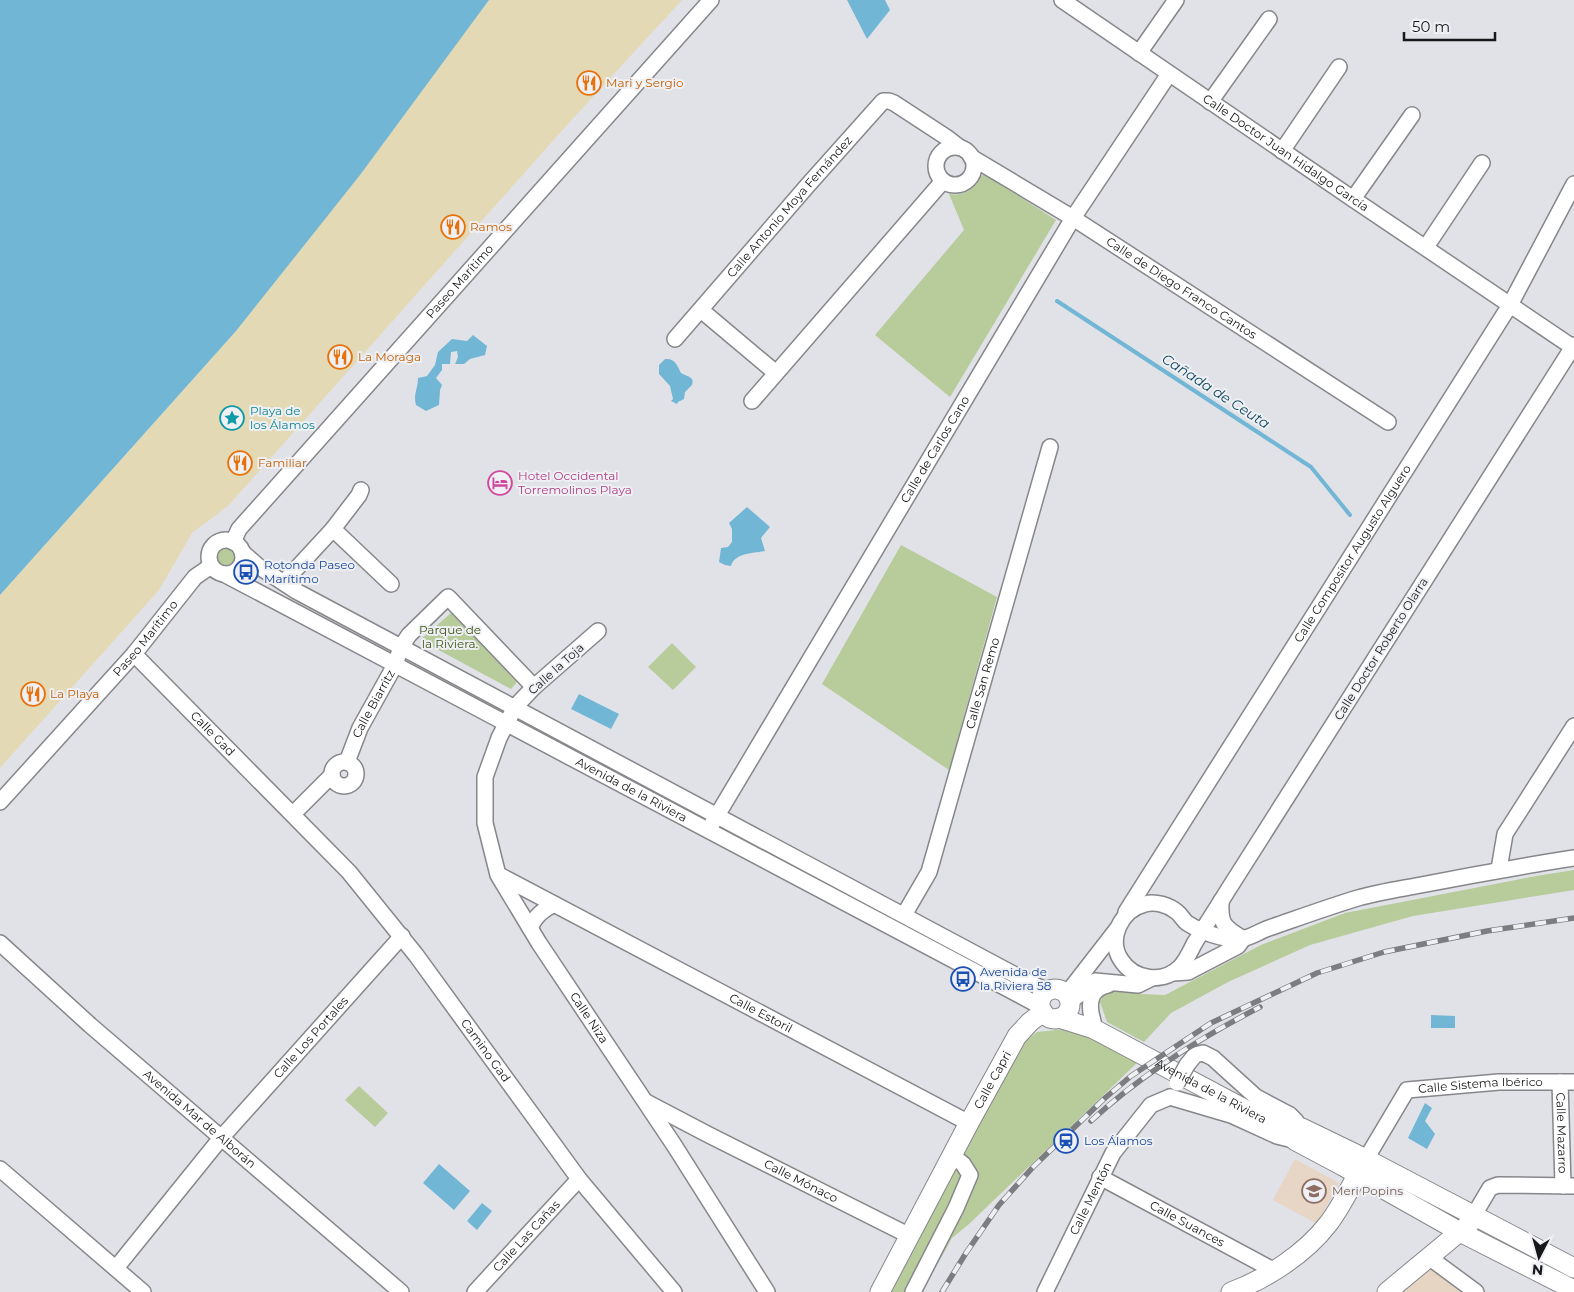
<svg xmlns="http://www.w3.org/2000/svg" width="1574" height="1292" font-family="Montserrat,sans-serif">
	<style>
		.education { fill: #e7d5c5 }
		.medical { fill: #e7d5c4 }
		.green { fill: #b7cb9b }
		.sand { fill: #e3d9b4 }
		.water { fill: #72b6d5 }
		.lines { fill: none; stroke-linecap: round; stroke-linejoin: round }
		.stream { stroke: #72b6d5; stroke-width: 4 }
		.minor-casing { stroke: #86878b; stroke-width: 18 }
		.tertiary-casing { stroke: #86878b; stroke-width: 21 }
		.minor { stroke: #fff; stroke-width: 15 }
		.tertiary { stroke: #fff; stroke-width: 19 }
		.rail-casing { stroke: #7c7d80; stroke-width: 5.5 }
		.rail { stroke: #eef0f4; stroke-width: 4; stroke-dasharray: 11; stroke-linecap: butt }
		.minor-bridge-casing { stroke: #86878b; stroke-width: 18; stroke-linecap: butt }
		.minor-bridge { stroke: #fff; stroke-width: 15 }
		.labels { text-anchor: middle; stroke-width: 4; stroke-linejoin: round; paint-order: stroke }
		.food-label { font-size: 12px; fill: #c56008; stroke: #eef0f4; text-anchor: start }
		.street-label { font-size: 12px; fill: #171819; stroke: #eef0f4 }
		.culture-label { font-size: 12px; fill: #0d838f; stroke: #eef0f4; text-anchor: start }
		.hotel-label { font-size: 12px; fill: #b23c85; stroke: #eef0f4; text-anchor: start }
		.transit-label { font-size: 12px; fill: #164399; stroke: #eef0f4; text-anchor: start }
		.park-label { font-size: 12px; fill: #3e5315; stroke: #eef0f4 }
		.education-label { font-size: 12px; fill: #785e54; stroke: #eef0f4; text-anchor: start }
		.water-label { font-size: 14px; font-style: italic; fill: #104960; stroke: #eef0f4 }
	</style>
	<rect width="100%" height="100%" fill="#e1e2e7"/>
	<path class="education" d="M1295,1159L1339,1183L1317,1224L1273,1200Z"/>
	<path class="medical" d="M1431,1265L1467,1292H1398Z"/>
	<path class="green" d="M984,174L1056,220L950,397L875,335L964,230L949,194C971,197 969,184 984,174Z
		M901,545L997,597L949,770L822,684Z
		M226,547L234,552L235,558L232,563L224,566L219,563L216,555L219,550Z
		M451,613L517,682L511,689L420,640Z
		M672,643L696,667L673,690L648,667Z
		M1574,870V890L1413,916L1310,945L1228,982L1171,1013L1144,1042L1107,1022L1100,1002L1103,996L1113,990L1141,994L1165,995L1261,945L1345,913L1536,876Z
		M1075,1028L1140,1060L969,1224L952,1238L922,1292H890L1022,1044L1037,1032Z
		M359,1086L388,1113L375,1127L345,1100Z"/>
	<path class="sand" d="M489,0H682L567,125L228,506L192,533L159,590L0,768V595L236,331Z"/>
	<path class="water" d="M0,0H489L360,175L236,331L0,595Z
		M847,0H885L890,10L867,39Z
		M473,335L487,346L485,355L470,359L464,364H455L458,357L457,351L451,352L450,364H442V370L436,378L442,385L440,390L439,405L426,411L416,405C413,394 418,389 418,378L427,376L435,365L438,352L452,339L467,341Z
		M665,359C675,358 677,365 681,373C687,377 695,376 692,385L685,392L684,399L678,402L677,404L671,401L673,399L670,386L659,374V365Z
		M747,507L770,527L761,538L765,551C753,553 734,553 731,566L725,565L719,562L721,548L728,547L732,542V529L729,523Z
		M579,694L619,714L611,729L571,709Z
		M1431,1015L1455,1016V1028H1431Z
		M1425,1103L1432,1108L1425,1121L1435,1134L1427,1149L1408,1138Z
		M439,1164L470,1191L454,1210L423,1183Z
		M482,1203L492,1211L477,1230L467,1221Z"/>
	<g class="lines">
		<path class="stream" d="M1057,301L1311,467L1350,515"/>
		<g class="minor-casing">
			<g id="minor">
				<path id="s1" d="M1062,0L1353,199L1574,348"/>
				<path d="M1139,53L1176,0"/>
				<path d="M1210,102L1269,19"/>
				<circle cx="955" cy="166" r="19"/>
				<path d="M1282,151L1339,67"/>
				<path id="s2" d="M971,157L1073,218L1388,422"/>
				<path d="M1353,199L1412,115"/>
				<path d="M1426,247L1482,163"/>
				<path d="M701,310L776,373"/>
				<path id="s3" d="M675,339L808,185L883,101H889L894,103L946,137L959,147"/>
				<path d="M1574,345L1228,890C1217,908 1205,926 1194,944C1190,952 1186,961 1180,967C1163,984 1134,980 1121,960C1107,939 1121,910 1145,904C1155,901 1169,905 1177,912C1181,915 1183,920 1187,923C1201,932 1223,940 1241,939C1250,938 1260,931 1269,928C1298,918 1328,907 1358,898C1379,892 1400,889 1421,885C1472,875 1523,866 1574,858"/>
				<path d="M752,401L943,181"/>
				<path d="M333,529L391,584"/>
				<circle cx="226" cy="557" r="17"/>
				<path id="s4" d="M233,542L239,529L711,0"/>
				<path d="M242,552L258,566L296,591L1030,983L1048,991"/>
				<path id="s5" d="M224,574L1040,1006"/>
				<path d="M284,582L333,529L359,495L361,490"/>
				<path id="s6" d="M598,631L534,687L515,707L499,738L485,777V823L498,875L539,943L674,1145L767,1292"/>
				<path id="s7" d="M134,654L349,872L416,955L579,1179L674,1292"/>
				<path id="s8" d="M347,762L360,728L395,665L401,647L409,635L448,597L534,687"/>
				<circle cx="344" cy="774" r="12"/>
				<path id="s9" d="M0,802L134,654L195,577L211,566"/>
				<path d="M293,814L332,775"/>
				<path id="s10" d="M712,824L1073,218L1169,74"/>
				<path d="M1499,869L1505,834L1574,726"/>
				<path id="s11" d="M499,875L969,1123"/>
				<path d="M1221,901C1220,923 1223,927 1242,938"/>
				<path id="s12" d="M1126,912L1510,305L1574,184"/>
				<path id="s13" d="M904,915L929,872L1050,447"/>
				<path d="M530,928C536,915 542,911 554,904"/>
				<path id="s14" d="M0,943L90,1025L401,1292"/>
				<path d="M1173,973L1188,972L1238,946L1243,939"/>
				<path d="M1066,993L1072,987L1117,929"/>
				<path d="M1070,1001C1082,995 1084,986 1095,981L1138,985L1152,978"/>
				<path d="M1093,1021C1088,1005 1089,989 1108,985"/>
				<path d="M1187,1065L1195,1055L1203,1053L1213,1058L1256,1097L1290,1115L1296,1121"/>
				<path id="s15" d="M1560,1082L1563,1186"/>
				<path d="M1170,1097L1231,1115L1277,1136L1289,1139"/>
				<path id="s16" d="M646,1102L709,1135L910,1236"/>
				<path id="s17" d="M1366,1159L1407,1090L1499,1082H1574"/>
				<path d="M0,1169L143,1292"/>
				<path id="s18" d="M1100,1177L1273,1270"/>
				<path d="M1474,1215L1490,1188L1498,1185L1574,1186"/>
				<path d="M1430,1258L1476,1292"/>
				<path id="s19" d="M116,1268L221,1138L402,936"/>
				<path id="s20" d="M475,1292L579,1179"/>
				<path d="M913,1292L956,1208L970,1175L963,1164L952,1155"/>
				<path id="s21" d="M1045,1292L1113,1153L1151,1105L1170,1097"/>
			</g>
		</g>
		<g class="tertiary-casing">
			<g id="tertiary">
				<circle cx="1055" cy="1004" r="15"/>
				<path id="s22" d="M1059,1018L1094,1029L1282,1129L1296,1141L1343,1166L1460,1232L1574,1290"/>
				<path d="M1276,1118L1302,1128L1366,1159L1574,1268"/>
				<path id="s23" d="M880,1292L969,1123L1017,1036L1030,1022L1043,1012"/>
				<path d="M1231,1292C1266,1279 1305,1254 1328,1224C1342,1206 1352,1184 1363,1164"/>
				<path d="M1387,1292L1469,1224"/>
			</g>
		</g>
		<use href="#minor" class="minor"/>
		<use href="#tertiary" class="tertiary"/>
		<g class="rail-casing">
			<path id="rail" d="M1091,1121C1142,1074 1198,1039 1260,1007
				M942,1292L966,1253L999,1205L1034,1166L1105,1098L1131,1076L1211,1023L1317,973L1384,952L1487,931L1574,918"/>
		</g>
		<use href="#rail" class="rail"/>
		<g class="minor-bridge-casing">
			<path id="minor-bridge" d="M1177,1083L1187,1065"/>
		</g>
		<use href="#minor-bridge" class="minor-bridge"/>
	</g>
	<defs>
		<g id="restaurant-ring" transform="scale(1.25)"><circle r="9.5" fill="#eef0f4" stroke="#e8710a" stroke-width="1.5"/><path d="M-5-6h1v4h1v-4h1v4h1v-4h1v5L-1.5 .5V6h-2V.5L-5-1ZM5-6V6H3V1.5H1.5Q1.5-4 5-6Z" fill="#e8710a"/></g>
		<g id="sight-ring" transform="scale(1.25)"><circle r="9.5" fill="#eef0f4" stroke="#0f9aa8" stroke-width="1.5"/><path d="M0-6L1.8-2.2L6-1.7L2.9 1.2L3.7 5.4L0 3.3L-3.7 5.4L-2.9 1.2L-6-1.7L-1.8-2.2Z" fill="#0f9aa8"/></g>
		<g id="hotel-ring" transform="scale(1.25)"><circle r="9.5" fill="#eef0f4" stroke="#d1479c" stroke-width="1.5"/><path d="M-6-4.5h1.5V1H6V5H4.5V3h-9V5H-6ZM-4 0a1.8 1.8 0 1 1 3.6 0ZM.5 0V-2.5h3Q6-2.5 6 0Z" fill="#d1479c"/></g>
		<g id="bus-ring" transform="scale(1.25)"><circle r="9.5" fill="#eef0f4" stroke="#1a4fb4" stroke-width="1.5"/><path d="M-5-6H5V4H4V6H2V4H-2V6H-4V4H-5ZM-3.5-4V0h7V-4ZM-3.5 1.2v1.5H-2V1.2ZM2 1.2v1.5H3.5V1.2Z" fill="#1a4fb4"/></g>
		<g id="station-ring" transform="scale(1.25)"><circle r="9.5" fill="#eef0f4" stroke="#1a4fb4" stroke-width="1.5"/><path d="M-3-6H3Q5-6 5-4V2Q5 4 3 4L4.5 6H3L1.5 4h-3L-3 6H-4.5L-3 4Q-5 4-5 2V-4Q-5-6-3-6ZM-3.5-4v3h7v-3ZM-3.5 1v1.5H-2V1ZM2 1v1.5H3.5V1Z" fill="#1a4fb4"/></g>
		<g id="school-ring" transform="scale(1.25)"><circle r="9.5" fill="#eef0f4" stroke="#8d6e63" stroke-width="1.5"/><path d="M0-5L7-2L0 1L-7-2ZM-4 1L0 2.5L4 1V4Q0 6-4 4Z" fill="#8d6e63"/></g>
	</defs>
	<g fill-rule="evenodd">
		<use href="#restaurant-ring" x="589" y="83"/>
		<use href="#restaurant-ring" x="453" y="227"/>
		<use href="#restaurant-ring" x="340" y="357"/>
		<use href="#sight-ring" x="232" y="418"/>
		<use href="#restaurant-ring" x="240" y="463"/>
		<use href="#hotel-ring" x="500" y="483"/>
		<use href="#bus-ring" x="246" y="572"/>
		<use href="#restaurant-ring" x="33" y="694"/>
		<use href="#bus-ring" x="963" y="979"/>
		<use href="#station-ring" x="1066" y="1141"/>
		<use href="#school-ring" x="1314" y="1191"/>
	</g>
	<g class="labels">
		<g class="food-label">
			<text x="606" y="87">Mari y Sergio</text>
			<text x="470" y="231">Ramos</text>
			<text x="358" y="361">La Moraga</text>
			<text x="258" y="467">Familiar</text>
			<text x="50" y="698">La Playa</text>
		</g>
		<g class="street-label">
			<text dy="4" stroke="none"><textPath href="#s1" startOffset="271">Calle Doctor Juan Hidalgo García</textPath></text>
			<text dy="4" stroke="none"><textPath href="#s3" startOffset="175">Calle Antonio Moya Fernández</textPath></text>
			<text dy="4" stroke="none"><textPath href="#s4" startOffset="346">Paseo Marítimo</textPath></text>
			<text dy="4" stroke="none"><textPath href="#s2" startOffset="248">Calle de Diego Franco Cantos</textPath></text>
			<text dy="4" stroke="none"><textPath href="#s10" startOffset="436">Calle de Carlos Cano</textPath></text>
			<text dy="4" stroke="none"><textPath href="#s12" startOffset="424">Calle Compositor Augusto Alguero</textPath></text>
			<text dy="4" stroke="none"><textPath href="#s9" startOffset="219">Paseo Marítimo</textPath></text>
			<text transform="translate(1381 649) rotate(-58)" y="4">Calle Doctor Roberto Olarra</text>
			<text transform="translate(556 669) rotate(-42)" y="4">Calle la Toja</text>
			<text dy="4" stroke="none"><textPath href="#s13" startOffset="246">Calle San Remo</textPath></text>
			<text dy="4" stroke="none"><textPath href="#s8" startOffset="64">Calle Biarritz</textPath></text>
			<text dy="4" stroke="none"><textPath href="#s7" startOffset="112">Calle Gad</textPath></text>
			<text dy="4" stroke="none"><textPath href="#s5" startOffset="461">Avenida de la Riviera</textPath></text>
			<text dy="4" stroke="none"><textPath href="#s11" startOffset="296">Calle Estoril</textPath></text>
			<text dy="4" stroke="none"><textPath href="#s6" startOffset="458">Calle Niza</textPath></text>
			<text dy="4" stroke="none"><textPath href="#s19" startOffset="302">Calle Los Portales</textPath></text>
			<text dy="4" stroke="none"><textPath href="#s7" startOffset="531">Camino Gad</textPath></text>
			<text dy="4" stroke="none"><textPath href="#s23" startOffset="240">Calle Capri</textPath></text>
			<text dy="4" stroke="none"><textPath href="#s17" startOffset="154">Calle Sistema Ibérico</textPath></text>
			<text dy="4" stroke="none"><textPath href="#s22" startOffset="169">Avenida de la Riviera</textPath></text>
			<text dy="4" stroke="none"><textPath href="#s14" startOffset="266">Avenida Mar de Alborán</textPath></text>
			<text dy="4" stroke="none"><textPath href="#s15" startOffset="51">Calle Mazarro</textPath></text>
			<text dy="4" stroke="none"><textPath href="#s16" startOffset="174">Calle Mónaco</textPath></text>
			<text dy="4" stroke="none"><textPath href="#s21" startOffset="104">Calle Mentón</textPath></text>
			<text dy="4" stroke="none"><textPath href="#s18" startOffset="99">Calle Suances</textPath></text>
			<text dy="4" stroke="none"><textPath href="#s20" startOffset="76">Calle Las Cañas</textPath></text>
		</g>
		<g class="culture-label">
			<text x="250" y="415">Playa de<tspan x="250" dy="14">los Álamos</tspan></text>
		</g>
		<g class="hotel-label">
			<text x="518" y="480">Hotel Occidental<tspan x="518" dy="14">Torremolinos Playa</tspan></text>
		</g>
		<g class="transit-label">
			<text x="264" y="569">Rotonda Paseo<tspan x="264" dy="14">Marítimo</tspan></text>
			<text x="980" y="976">Avenida de<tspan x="980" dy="14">la Riviera 58</tspan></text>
			<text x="1084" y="1145">Los Álamos</text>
		</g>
		<g class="park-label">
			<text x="450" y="634">Parque de<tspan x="450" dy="14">la Riviera.</tspan></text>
		</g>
		<g class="education-label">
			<text x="1332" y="1195">Meri Popins</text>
		</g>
		<g class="water-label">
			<text transform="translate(1216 391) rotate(33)" y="5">Cañada de Ceuta</text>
		</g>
	</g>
	<g transform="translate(1539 1257) rotate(186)" stroke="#eef0f4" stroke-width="4" paint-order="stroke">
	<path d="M0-4L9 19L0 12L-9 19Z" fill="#171819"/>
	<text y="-8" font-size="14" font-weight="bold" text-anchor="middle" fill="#171819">N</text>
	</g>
	<path d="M1404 32v8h91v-8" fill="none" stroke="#171819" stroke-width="2.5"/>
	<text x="1412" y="32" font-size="15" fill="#171819" stroke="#eef0f4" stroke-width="4" paint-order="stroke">50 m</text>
</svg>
